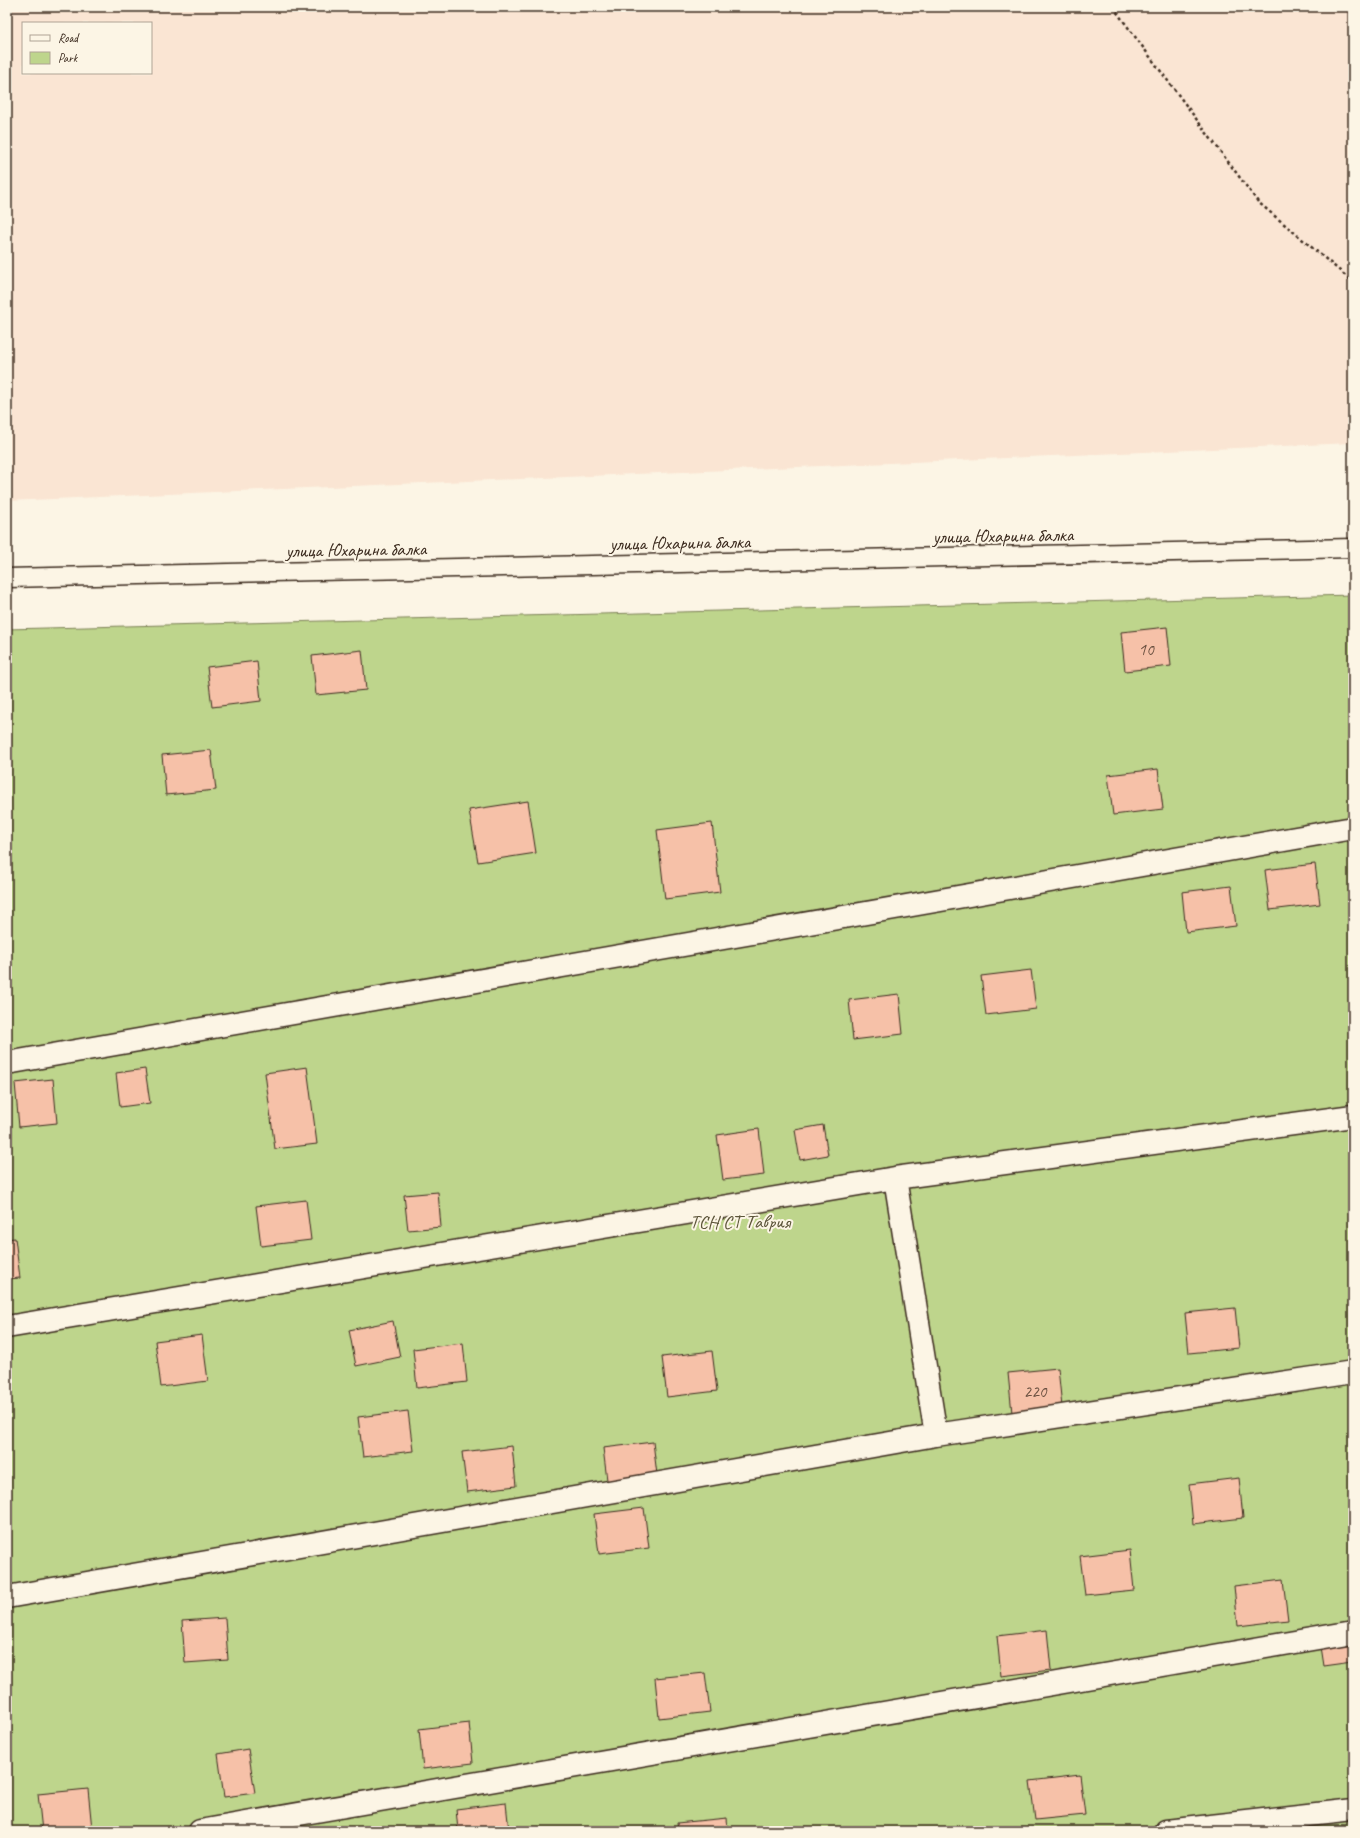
<svg xmlns="http://www.w3.org/2000/svg" width="1360" height="1838" font-family="Caveat,sans-serif">
	<style>
		.built { fill: #fae5d3; fill-rule: evenodd }
		.green { fill: #bed58c; stroke: #7c8055 }
		.building { fill: #f6c1a8; stroke: #3b2a1e }
		.lines { fill: none; stroke-linecap: round; stroke-linejoin: round }
		.service-casing { stroke: #3b2a1e; stroke-width: 21 }
		.minor-casing { stroke: #3b2a1e; stroke-width: 25 }
		.path { stroke: #3b2a1e; stroke-width: 2.5; stroke-dasharray: 3 3; stroke-linecap: butt }
		.service { stroke: #fcf5e5; stroke-width: 18 }
		.minor { stroke: #fcf5e5; stroke-width: 22 }
		.labels { text-anchor: middle; stroke-width: 4; stroke-linejoin: round; paint-order: stroke }
		.number-label { font-size: 17px; fill: #6a5040 }
		.street-label { font-size: 19px; fill: #3b2a1e; stroke: #fcf5e5 }
		.park-label { font-size: 19px; fill: #5c553a; stroke: #fcf5e5 }
	</style>
	<rect width="100%" height="100%" fill="#fcf5e5"/>
	<filter id="ink" filterUnits="userSpaceOnUse"><feTurbulence type="fractalNoise" baseFrequency=".025" numOctaves="2"/><feDisplacementMap in="SourceGraphic" scale="8" xChannelSelector="R" yChannelSelector="G"/><feConvolveMatrix kernelMatrix="1 2 1 2 8 2 1 2 1" color-interpolation-filters="sRGB"/></filter>
	<g filter="url(#ink)">
		<path class="built" d="M7,7H1353V443L7,501ZM23,23H151V73H23Z"/>
		<path class="green" d="M1353,595V1831H7V629Z"/>
		<path class="building" d="M1167,627L1171,666L1125,671L1121,632Z
			M362,650L366,690L316,695L312,656Z
			M257,661L261,701L212,707L207,667Z
			M211,750L216,790L166,795L162,755Z
			M1158,769L1163,809L1113,815L1108,775Z
			M528,801L536,853L478,862L469,810Z
			M712,823L720,892L665,899L657,830Z
			M1315,864L1320,904L1270,910L1265,870Z
			M1231,886L1236,926L1186,932L1182,892Z
			M1031,970L1036,1009L986,1015L981,976Z
			M899,994L903,1034L853,1040L849,1000Z
			M307,1067L317,1144L275,1149L265,1073Z
			M145,1069L150,1103L120,1107L116,1073Z
			M53,1079L57,1123L19,1127L15,1083Z
			M823,1125L828,1155L800,1160L795,1130Z
			M759,1129L764,1175L723,1180L717,1135Z
			M438,1192L441,1227L408,1230L404,1195Z
			M306,1200L311,1240L261,1246L256,1206Z
			M15,1238L20,1278L7,1279V1239Z
			M1235,1308L1239,1348L1189,1353L1185,1313Z
			M393,1321L400,1357L356,1366L349,1330Z
			M202,1335L208,1381L161,1387L155,1341Z
			M463,1343L467,1382L417,1388L413,1349Z
			M712,1351L717,1391L667,1397L662,1357Z
			M1058,1368L1062,1407L1012,1413L1008,1373Z
			M408,1411L413,1451L363,1457L358,1417Z
			M653,1442L658,1483L608,1488L603,1448Z
			M512,1446L516,1486L467,1492L462,1452Z
			M1239,1478L1243,1518L1193,1524L1189,1484Z
			M644,1508L649,1548L599,1554L594,1514Z
			M1130,1550L1134,1590L1085,1595L1080,1556Z
			M1283,1580L1288,1620L1238,1626L1234,1586Z
			M225,1618L228,1660L185,1663L182,1621Z
			M1047,1630L1051,1670L1001,1676L997,1636Z
			M1353,1635V1662L1324,1666L1320,1640Z
			M705,1673L710,1712L659,1718L655,1678Z
			M469,1723L473,1763L423,1769L419,1729Z
			M248,1749L255,1793L224,1797L218,1754Z
			M1080,1775L1085,1815L1035,1820L1030,1781Z
			M88,1789L92,1829L42,1831L38,1794Z
			M506,1803L509,1831H458L456,1809Z
			M727,1818L728,1831H678L677,1823Z"/>
		<g class="lines">
			<g class="service-casing">
				<path id="service" d="M7,578L1353,548"/>
			</g>
			<g class="minor-casing">
				<path id="minor" d="M7,1063L1353,828
					M895,1178L936,1435
					M7,1327L895,1178L1353,1116
					M7,1597L936,1435L1353,1372
					M200,1831L1353,1632
					M1166,1831L1353,1810"/>
			</g>
			<path class="path" d="M1113,7L1258,202L1353,282"/>
			<use href="#service" class="service"/>
			<use href="#minor" class="minor"/>
		</g>
	</g>
	<g class="labels">
		<g class="number-label">
			<text x="1146" y="655">10</text>
			<text x="1035" y="1397">220</text>
		</g>
		<g class="street-label">
			<text transform="translate(1003 535) rotate(-1)" y="7">улица Юхарина балка</text>
			<text transform="translate(680 542) rotate(-1)" y="7">улица Юхарина балка</text>
			<text transform="translate(356 549) rotate(-1)" y="7">улица Юхарина балка</text>
		</g>
		<g class="park-label">
			<text x="740" y="1228">ТСН СТ Таврия</text>
		</g>
	</g>
	<rect width="1360" height="1838" fill="none" stroke="#fcf5e5" stroke-width="24"/>
	<rect x="12" y="12" width="1336" height="1814" fill="none" stroke="#3b2a1e" stroke-width="1.5" filter="url(#ink)"/>
	<rect x="22" y="22" width="130" height="52" fill="#fcf5e5" stroke="#afa495"/>
	<rect x="30" y="35" width="20" height="6" fill="#fcf5e5" stroke="#afa495"/>
	<text x="58" y="42" font-size="12" fill="#3b2a1e">Road</text>
	<rect x="30" y="52" width="20" height="12" fill="#bed58c" stroke="#afa495"/>
	<text x="58" y="62" font-size="12" fill="#3b2a1e">Park</text>
</svg>
